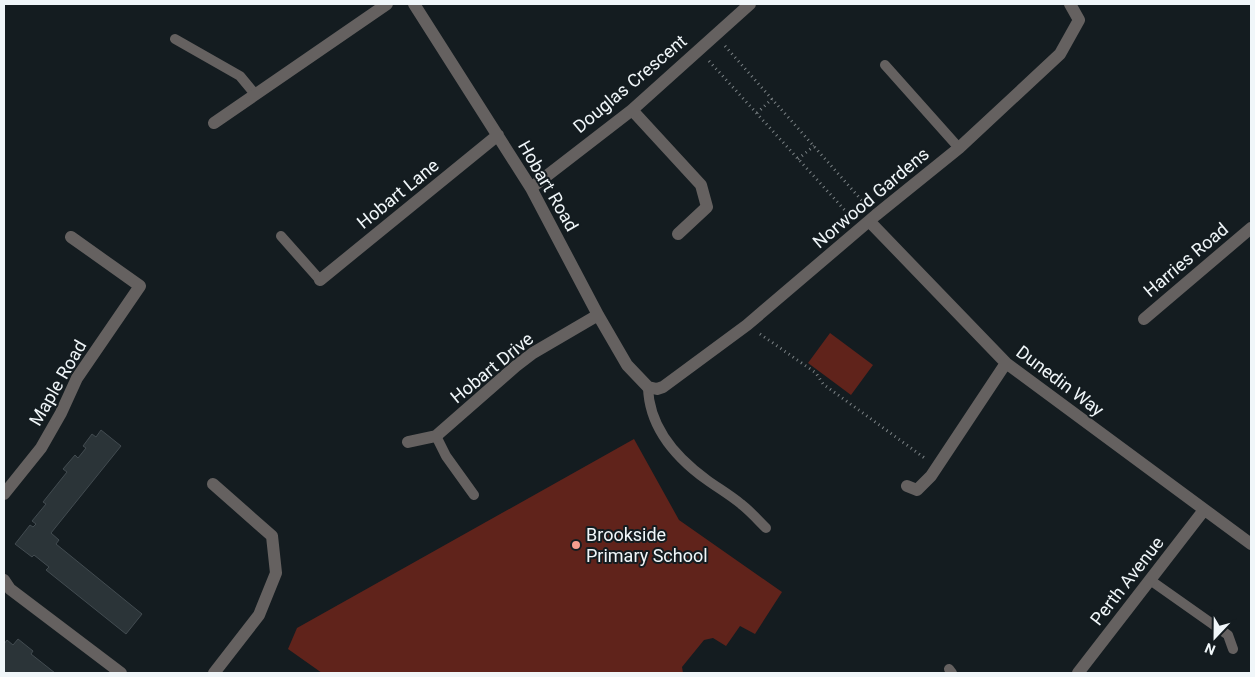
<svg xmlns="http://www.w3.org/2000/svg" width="1255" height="677" font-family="Roboto,sans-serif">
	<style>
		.green { fill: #60231b }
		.building { fill: #2b3438; stroke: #424b50 }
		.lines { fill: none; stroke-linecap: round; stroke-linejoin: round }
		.path { stroke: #7c8386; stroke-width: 3; stroke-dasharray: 1 4; stroke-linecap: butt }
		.lane { stroke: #656160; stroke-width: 10 }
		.street { stroke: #656160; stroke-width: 12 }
		.poi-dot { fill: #f59d8e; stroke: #141c20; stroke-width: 2 }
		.labels { text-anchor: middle; stroke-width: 4; stroke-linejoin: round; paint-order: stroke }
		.street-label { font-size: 18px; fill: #f0f6f9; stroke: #141c20 }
		.poi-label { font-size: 18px; fill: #f0f6f9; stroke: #141c20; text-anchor: start }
	</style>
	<rect width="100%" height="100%" fill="#141c20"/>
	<path class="green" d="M830,333L873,365L851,395L808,363Z
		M634,439L679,520L782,592L755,634L740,626L726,646L713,638L704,640L682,667L683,673H322L288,649L297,628Z"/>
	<path class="building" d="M101,430L121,446L51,533L59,540L56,544L142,614L126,634L46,570L49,567L34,555L32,557L15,544L30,525L33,527L36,524L32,521L46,504L43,502L67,472L63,469L75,455L78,458L86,448L83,446L92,434L96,437Z
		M18,639L33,651L31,654L55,673H4V644L7,640L13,645Z"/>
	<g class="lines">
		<path class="path" d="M725,46L865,204
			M709,61L851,217
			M757,113L772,99
			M798,159L814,146
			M760,334L816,373L823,384L926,459"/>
		<path class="lane" d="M175,39L240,76L255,94
			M885,65L959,148
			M281,236L320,280
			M648,387C649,426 675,457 707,480C718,488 730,495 741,504C750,511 758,520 766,528
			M436,436L446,456L474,495
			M1150,580L1228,635L1233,649
			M949,669L952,673"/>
		<path class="street" d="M414,4L531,188L598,315L627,365L648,387L657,389L663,387L747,325L876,215L959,148L1060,54L1079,20L1070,4
			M632,110L701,185L707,207L678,234
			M214,123L387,4
			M531,188L632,110L750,4
			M869,221L1006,363L1251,544
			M320,280L498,135
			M1144,319L1251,228
			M408,442L436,436L516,366L533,353L598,315
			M213,484L272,536L276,573L259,615L214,673
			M907,486L917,490L931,476L1006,363
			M4,494L41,448L61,413L77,378L140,286L71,237
			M4,580L10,589L121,673
			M1078,673L1204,510"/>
	</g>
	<circle class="poi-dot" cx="576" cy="545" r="5"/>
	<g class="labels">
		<g class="street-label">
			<text transform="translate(630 84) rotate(-40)" y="6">Douglas Crescent</text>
			<text transform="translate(548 186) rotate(60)" y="6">Hobart Road</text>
			<text transform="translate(398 194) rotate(-39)" y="6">Hobart Lane</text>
			<text transform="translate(871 198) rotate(-40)" y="6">Norwood Gardens</text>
			<text transform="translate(1186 260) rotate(-40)" y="6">Harries Road</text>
			<text transform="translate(492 368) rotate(-39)" y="6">Hobart Drive</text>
			<text transform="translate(1060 381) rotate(37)" y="6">Dunedin Way</text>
			<text transform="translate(58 383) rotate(-60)" y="6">Maple Road</text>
			<text transform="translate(1127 581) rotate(-52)" y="6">Perth Avenue</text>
		</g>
		<g class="poi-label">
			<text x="586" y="541">Brookside<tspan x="586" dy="21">Primary School</tspan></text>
		</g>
	</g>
	<rect width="1255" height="677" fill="none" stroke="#f0f6f9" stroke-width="10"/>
	<g transform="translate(1215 637) rotate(202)" stroke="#141c20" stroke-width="4" paint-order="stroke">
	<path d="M0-4L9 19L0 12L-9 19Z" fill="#f0f6f9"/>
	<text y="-8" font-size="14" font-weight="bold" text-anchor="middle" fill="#f0f6f9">N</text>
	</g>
</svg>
